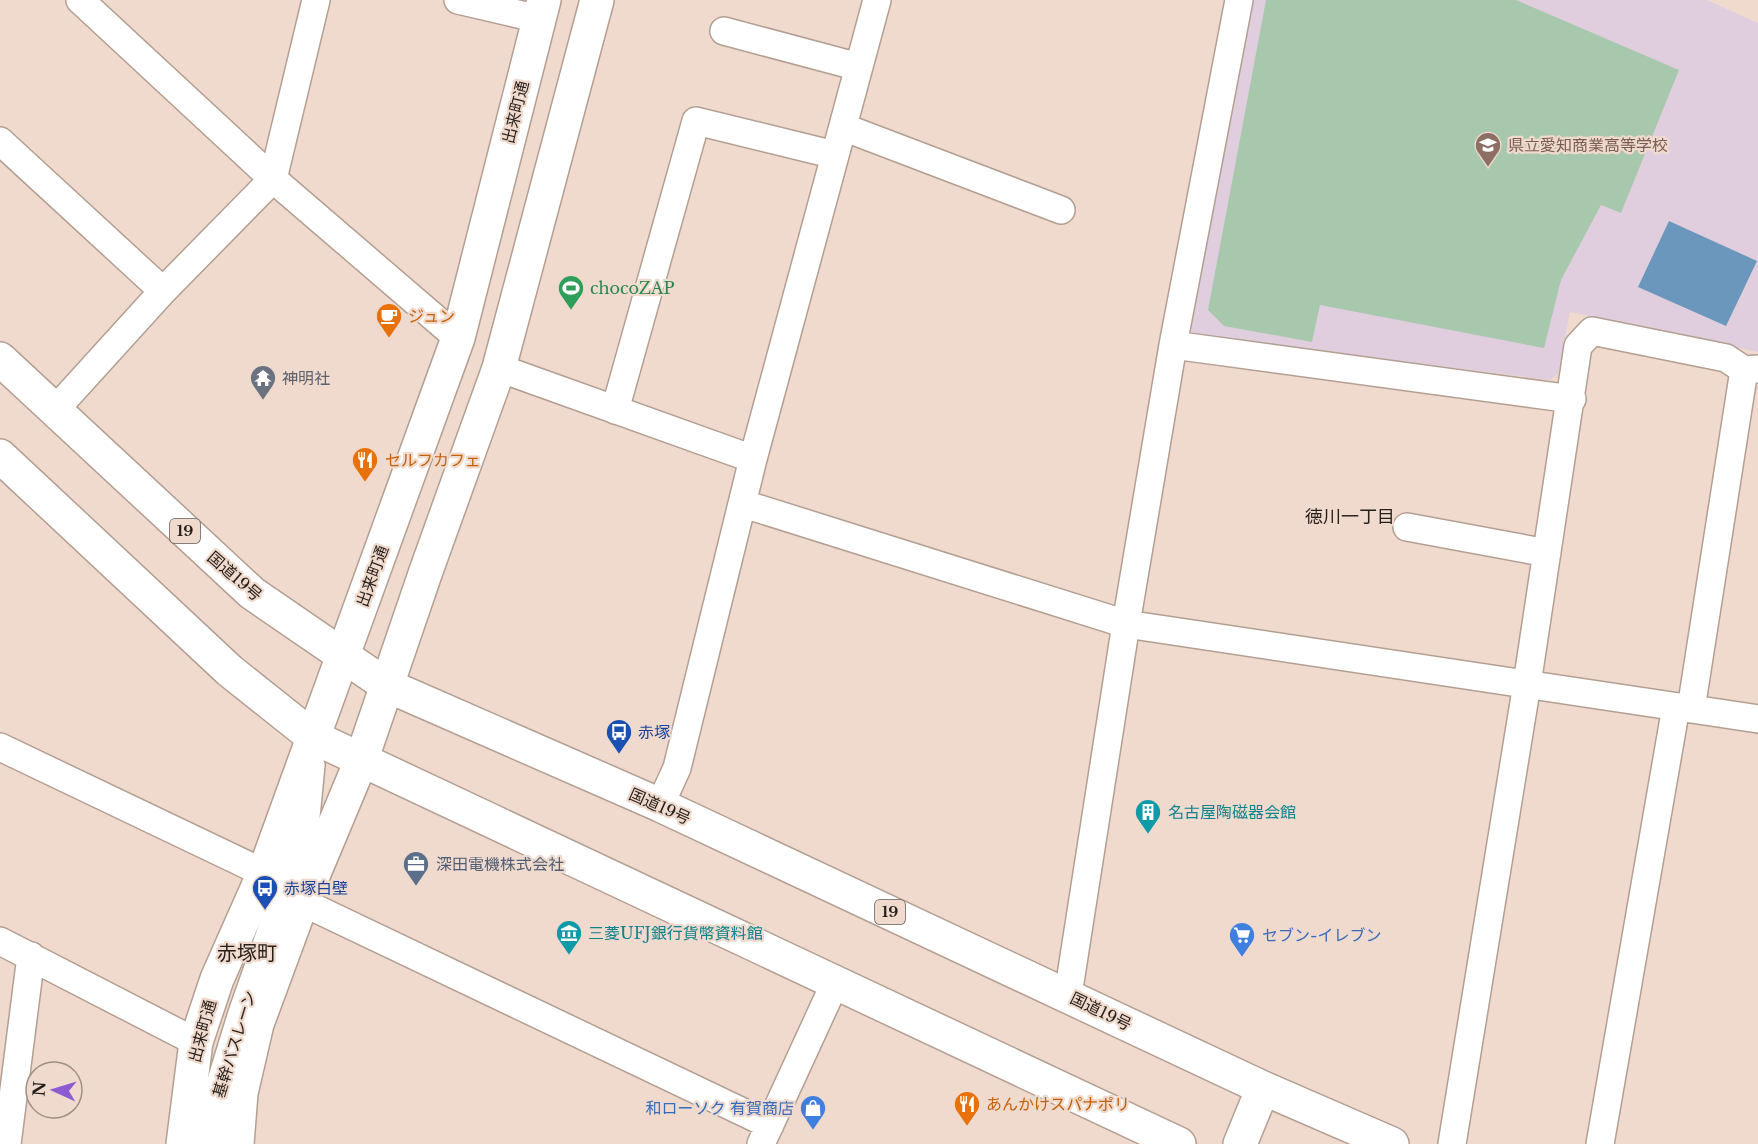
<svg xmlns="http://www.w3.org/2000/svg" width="1758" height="1144" font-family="'Libre Baskerville','Noto Sans JP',serif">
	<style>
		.education { fill: #e0cedf }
		.green { fill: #a8c8ad }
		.water { fill: #6a97bb }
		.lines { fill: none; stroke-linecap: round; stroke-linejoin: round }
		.minor-casing { stroke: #b39f92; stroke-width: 30 }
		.major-casing { stroke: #b39f92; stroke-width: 36 }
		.highway-casing { stroke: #b39f92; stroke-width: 36 }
		.minor { stroke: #fff; stroke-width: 27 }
		.major { stroke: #fff; stroke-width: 33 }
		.highway { stroke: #fff; stroke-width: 33 }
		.labels { text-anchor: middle; stroke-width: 4.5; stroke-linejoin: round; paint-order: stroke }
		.shield { fill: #f0dacd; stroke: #63564f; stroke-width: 1.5 }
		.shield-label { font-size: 15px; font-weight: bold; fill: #261e19 }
		.street-label { font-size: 16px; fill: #261e19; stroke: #f0dacd }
		.education-label { font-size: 16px; fill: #785e54; stroke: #f0dacd; text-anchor: start }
		.leisure-label { font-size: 16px; fill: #27864d; stroke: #f0dacd; text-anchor: start }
		.food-label { font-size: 16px; fill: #c56008; stroke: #f0dacd; text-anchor: start }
		.worship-label { font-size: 16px; fill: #5b616d; stroke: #f0dacd; text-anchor: start }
		.transit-label { font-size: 16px; fill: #164399; stroke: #f0dacd; text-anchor: start }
		.culture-label { font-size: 16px; fill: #0d838f; stroke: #f0dacd; text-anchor: start }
		.service-label { font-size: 16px; fill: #4e5e75; stroke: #f0dacd; text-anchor: start }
		.shop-label { font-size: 16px; fill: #366cbe; stroke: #f0dacd; text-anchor: start }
		.neighbourhood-label { font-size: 18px; fill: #261e19; stroke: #f0dacd }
		.quarter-label { font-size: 20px; fill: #261e19; stroke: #f0dacd }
	</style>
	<rect width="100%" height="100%" fill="#f0dacd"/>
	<path class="education" d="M1251,0H1707L1758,23V352L1570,312L1558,374L1550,380L1194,335L1188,324Z"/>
	<path class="green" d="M1266,0H1516L1679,70L1621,213L1601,205L1561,280L1544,348L1320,305L1312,342L1224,326L1208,310Z"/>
	<path class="water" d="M1669,221L1757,261L1726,326L1638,287Z"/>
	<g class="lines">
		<g class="minor-casing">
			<path id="minor" d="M80,0L273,179L458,338
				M458,0L539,19
				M724,31L859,67
				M843,127L1061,210
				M0,141L163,291
				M1173,345L1572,399
				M499,368L753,459
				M615,410L696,121L835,155
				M54,411L163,291L273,179L316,0
				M744,504L1126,624L1758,719
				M1407,527L1547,553
				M1691,709L1744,370
				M0,747L264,873
				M660,805L677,768L753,459L877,0
				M302,902L770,1125
				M0,941L196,1042
				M1068,995L1126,624L1173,345L1239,0
				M7,1144L31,956
				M209,1144L217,1094L242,1013L304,838L311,765
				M761,1144L835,983
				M1452,1144L1527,684L1578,346L1592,331L1726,358L1744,370L1758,369
				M1600,1144L1676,707"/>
		</g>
		<g class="major-casing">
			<path id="major" d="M183,1144L196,1042L217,979L264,873L458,338L544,0
				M237,1144L241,1093L257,1024L302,902L361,761L426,571L499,368L597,0"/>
		</g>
		<g class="highway-casing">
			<path id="highway" d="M0,359L252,593L386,685L660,805L1263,1088L1392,1144
				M0,456L230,671L313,737L1179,1144
				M1240,1144L1263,1088"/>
		</g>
		<use href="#minor" class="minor"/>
		<use href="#major" class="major"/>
		<use href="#highway" class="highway"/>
	</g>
	<defs>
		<g id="school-pin" transform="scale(1.35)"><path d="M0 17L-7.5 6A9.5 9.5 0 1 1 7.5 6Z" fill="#8d6e63" stroke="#f0dacd"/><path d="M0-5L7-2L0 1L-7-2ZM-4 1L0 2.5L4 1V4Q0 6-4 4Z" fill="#fff"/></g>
		<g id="stadium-pin" transform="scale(1.35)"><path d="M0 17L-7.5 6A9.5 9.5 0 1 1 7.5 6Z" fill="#2e9e5b" stroke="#f0dacd"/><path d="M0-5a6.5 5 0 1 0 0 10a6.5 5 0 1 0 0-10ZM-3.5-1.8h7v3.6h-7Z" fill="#fff"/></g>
		<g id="cafe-pin" transform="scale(1.35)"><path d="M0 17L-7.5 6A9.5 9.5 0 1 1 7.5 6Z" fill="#e8710a" stroke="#f0dacd"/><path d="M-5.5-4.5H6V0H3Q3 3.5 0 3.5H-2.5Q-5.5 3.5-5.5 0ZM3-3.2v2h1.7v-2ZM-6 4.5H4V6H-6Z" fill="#fff"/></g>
		<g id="temple-pin" transform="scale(1.35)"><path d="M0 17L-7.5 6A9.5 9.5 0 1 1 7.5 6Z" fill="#6b7280" stroke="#f0dacd"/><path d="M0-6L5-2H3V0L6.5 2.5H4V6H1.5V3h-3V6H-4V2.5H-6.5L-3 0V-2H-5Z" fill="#fff"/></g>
		<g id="restaurant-pin" transform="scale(1.35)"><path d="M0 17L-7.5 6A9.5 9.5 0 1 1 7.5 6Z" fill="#e8710a" stroke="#f0dacd"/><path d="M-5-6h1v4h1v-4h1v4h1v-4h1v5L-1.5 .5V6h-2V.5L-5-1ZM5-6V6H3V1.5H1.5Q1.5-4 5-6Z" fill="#fff"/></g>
		<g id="bus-pin" transform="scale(1.35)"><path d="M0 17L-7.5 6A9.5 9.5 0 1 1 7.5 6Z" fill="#1a4fb4" stroke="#f0dacd"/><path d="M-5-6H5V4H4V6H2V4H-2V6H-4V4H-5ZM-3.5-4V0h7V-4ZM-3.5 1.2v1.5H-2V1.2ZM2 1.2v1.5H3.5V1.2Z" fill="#fff"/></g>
		<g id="building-pin" transform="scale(1.35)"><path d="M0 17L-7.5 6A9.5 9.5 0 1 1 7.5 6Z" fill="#0f9aa8" stroke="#f0dacd"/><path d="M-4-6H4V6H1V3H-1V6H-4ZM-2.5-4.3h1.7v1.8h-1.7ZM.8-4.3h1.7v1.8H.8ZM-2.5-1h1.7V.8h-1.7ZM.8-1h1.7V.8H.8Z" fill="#fff"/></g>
		<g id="office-pin" transform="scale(1.35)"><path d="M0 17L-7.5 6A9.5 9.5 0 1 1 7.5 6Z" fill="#5c6f8a" stroke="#f0dacd"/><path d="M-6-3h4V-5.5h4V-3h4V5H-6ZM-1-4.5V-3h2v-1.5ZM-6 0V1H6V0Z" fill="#fff"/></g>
		<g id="museum-pin" transform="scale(1.35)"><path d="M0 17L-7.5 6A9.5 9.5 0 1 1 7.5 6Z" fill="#0f9aa8" stroke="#f0dacd"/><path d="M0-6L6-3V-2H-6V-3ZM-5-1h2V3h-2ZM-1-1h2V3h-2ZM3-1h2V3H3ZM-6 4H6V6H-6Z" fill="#fff"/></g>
		<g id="supermarket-pin" transform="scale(1.35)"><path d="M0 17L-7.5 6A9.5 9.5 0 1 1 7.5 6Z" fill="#3f7fe0" stroke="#f0dacd"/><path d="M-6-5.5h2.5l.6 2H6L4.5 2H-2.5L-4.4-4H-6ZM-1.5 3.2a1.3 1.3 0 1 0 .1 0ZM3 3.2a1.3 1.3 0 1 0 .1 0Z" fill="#fff"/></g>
		<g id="shop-pin" transform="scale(1.35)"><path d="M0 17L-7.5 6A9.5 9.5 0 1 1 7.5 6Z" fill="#3f7fe0" stroke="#f0dacd"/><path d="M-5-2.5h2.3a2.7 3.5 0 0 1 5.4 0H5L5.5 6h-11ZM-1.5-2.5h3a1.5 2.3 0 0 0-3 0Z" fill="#fff"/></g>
	</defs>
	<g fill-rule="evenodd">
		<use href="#school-pin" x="1488" y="145"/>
		<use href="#stadium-pin" x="571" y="288"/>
		<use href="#cafe-pin" x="389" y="316"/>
		<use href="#temple-pin" x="263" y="378"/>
		<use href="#restaurant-pin" x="365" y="460"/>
		<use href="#bus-pin" x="619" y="732"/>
		<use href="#building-pin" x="1148" y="812"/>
		<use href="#office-pin" x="416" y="864"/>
		<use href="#bus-pin" x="265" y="888"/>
		<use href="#museum-pin" x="569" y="933"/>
		<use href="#supermarket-pin" x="1242" y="935"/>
		<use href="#restaurant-pin" x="967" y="1104"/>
		<use href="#shop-pin" x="813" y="1108"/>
	</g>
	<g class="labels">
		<g class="shield">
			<rect x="170" y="519" width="30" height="24" rx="4.5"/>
			<rect x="875" y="900" width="30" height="24" rx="4.5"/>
		</g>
		<g class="shield-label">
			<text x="185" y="536">19</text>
			<text x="890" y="917">19</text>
		</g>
		<g class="street-label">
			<text transform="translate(515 112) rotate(-76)" y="6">出来町通</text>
			<text transform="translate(235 576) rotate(41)" y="6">国道19号</text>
			<text transform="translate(372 576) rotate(-70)" y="6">出来町通</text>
			<text transform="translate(660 806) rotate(24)" y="6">国道19号</text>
			<text transform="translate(1101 1011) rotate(26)" y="6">国道19号</text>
			<text transform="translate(202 1031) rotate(-75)" y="6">出来町通</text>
			<text transform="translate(234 1044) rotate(-73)" y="6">基幹バスレーン</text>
		</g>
		<g class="education-label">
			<text x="1508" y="151">県立愛知商業高等学校</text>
		</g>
		<g class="leisure-label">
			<text x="590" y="294">chocoZAP</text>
		</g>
		<g class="food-label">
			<text x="408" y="322">ジュン</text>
			<text x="385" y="466">セルフカフェ</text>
			<text x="986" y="1110">あんかけスパナポリ</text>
		</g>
		<g class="worship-label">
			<text x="282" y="384">神明社</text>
		</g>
		<g class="transit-label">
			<text x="638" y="738">赤塚</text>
			<text x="284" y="894">赤塚白壁</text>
		</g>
		<g class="culture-label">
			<text x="1168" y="818">名古屋陶磁器会館</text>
			<text x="588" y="939">三菱UFJ銀行貨幣資料館</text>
		</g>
		<g class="service-label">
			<text x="436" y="870">深田電機株式会社</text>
		</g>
		<g class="shop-label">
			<text x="1262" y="941">セブン-イレブン</text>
			<text x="794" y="1114" text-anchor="end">和ローソク 有賀商店</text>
		</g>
		<g class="neighbourhood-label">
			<text x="1350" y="523">徳川一丁目</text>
		</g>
		<g class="quarter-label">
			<text x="247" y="960">赤塚町</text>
		</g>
	</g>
	<g transform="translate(54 1090) rotate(274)"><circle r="28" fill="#f0dacd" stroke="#9f8f85" stroke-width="1.5"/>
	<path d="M0-4.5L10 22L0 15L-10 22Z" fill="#8d5ad2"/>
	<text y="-9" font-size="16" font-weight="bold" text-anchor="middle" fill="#261e19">N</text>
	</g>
</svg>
